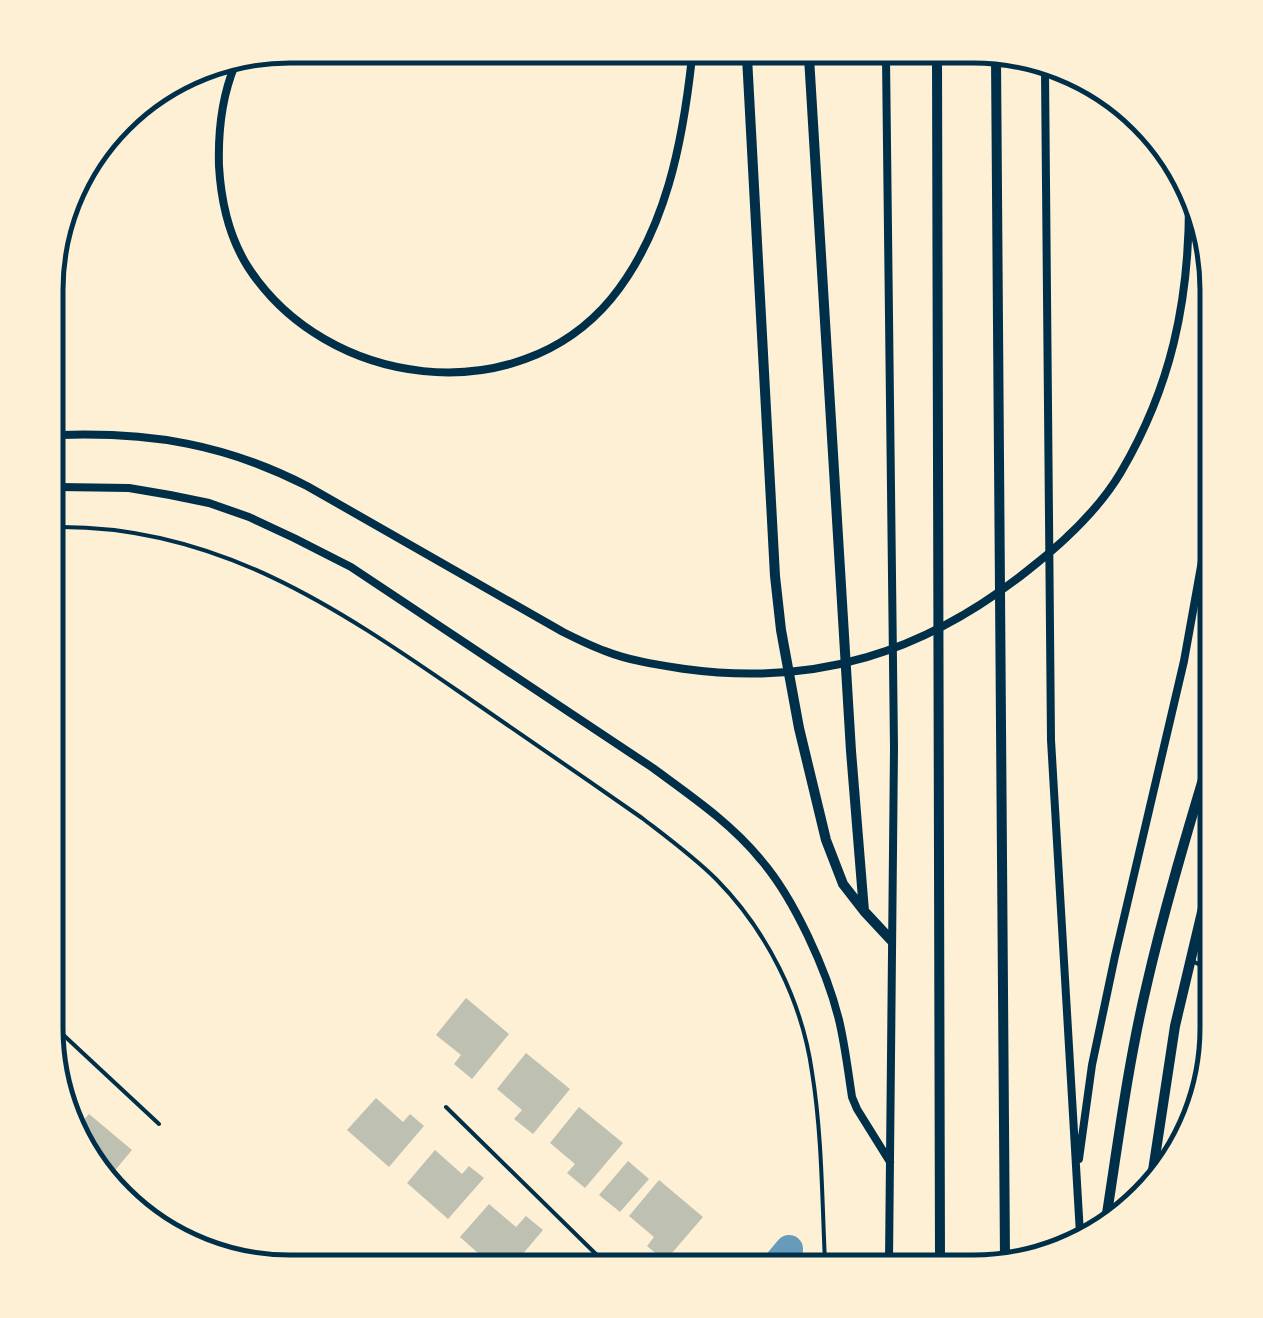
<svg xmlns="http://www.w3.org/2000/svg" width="1263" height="1318" font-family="Montserrat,sans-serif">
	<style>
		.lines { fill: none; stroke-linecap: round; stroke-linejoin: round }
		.canal { stroke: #669bbc; stroke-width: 28 }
		.building { fill: #bec0b2 }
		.minor { stroke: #003049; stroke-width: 4 }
		.secondary { stroke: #003049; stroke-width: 8 }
		.primary { stroke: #003049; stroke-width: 10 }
		.rim { fill: none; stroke: #003049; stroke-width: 5 }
	</style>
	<rect width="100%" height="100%" fill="#fdf0d5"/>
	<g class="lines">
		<path class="canal" d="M778,1262L789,1249"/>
	</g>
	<path class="building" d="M466,998L509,1034L472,1079L454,1064L461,1055L436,1035Z
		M526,1053L570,1089L533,1134L514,1119L522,1110L497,1089Z
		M376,1098L403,1122L410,1114L424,1126L389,1167L347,1130Z
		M579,1107L623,1143L585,1188L567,1173L575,1164L550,1143Z
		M89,1114L132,1150L111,1175L96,1158L79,1125Z
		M435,1150L462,1174L469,1166L484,1178L448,1219L407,1183Z
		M628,1161L649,1179L620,1212L599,1195Z
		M659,1180L703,1217L665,1261L647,1246L654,1237L629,1216Z
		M489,1204L516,1227L526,1216L543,1230L516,1262H488L460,1237Z"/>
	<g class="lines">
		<path class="minor" d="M59,527C217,526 336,607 461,693C522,735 582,776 642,818C668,838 694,857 717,880C767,931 802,1001 812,1072C822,1134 822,1199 825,1262
			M1191,960L1207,969
			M57,1029L159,1124
			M446,1107L604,1262"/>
		<path class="secondary" d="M886,58L894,748L889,1262
			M235,65C222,96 218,132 219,166C221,201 229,237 248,267C326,388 516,413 611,299C666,232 683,141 692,57
			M1045,72L1051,740L1080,1234
			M60,435C151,432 225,444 307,486L563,632C577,639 591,646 605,651C630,661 659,665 685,669C816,687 925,652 1027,571C1063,543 1098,511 1121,472C1171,387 1189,302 1189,204
			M59,487L129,488L170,495L209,503L249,517L294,538L351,567L653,768C691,796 731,823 761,860C794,898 827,971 839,1020C845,1045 848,1071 852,1097L857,1109L890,1162
			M1079,1159L1092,1065L1115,956L1184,661L1207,533"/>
		<path class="primary" d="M747,57L775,576L781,630L799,728L826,840L843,884L864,911
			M809,57L851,751L864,911L891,940
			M937,58L940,1262
			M996,58L1005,1258
			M1152,1177L1175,1026L1207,891
			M1106,1220C1118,1143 1128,1064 1146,988C1163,913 1185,839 1207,766"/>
	</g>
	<path d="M0 0H1263V1318H0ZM290 63H973A227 227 0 0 1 1200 290V1028A227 227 0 0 1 973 1255H290A227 227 0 0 1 63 1028V290A227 227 0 0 1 290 63Z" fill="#fdf0d5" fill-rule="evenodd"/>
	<path class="rim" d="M290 63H973A227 227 0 0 1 1200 290V1028A227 227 0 0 1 973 1255H290A227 227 0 0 1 63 1028V290A227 227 0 0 1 290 63Z"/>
</svg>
